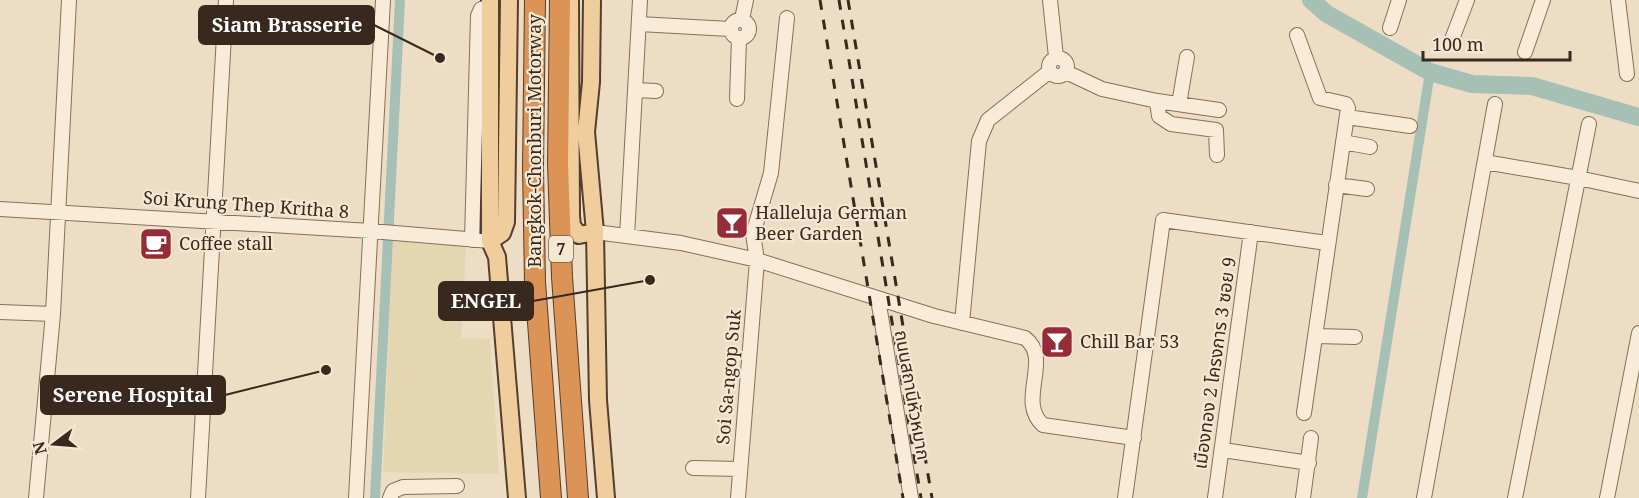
<svg xmlns="http://www.w3.org/2000/svg" width="1639" height="498" font-family="'Noto Serif','Noto Sans Thai',serif">
	<style>
		.farmland { fill: #e3d6b1 }
		.lines { fill: none; stroke-linecap: round; stroke-linejoin: round }
		.canal { stroke: #a6c0b6; stroke-width: 10 }
		.river { stroke: #a6c0b6; stroke-width: 18 }
		.minor-casing { stroke: #876e5b; stroke-width: 16 }
		.major-casing { stroke: #553d2f; stroke-width: 20 }
		.highway-casing { stroke: #553d2f; stroke-width: 22 }
		.minor { stroke: #f8ebd7; stroke-width: 14 }
		.major { stroke: #f0cd9c; stroke-width: 16 }
		.highway { stroke: #db9356; stroke-width: 20 }
		.rail { stroke: #38281e; stroke-width: 3; stroke-dasharray: 10 10; stroke-linecap: butt }
		.labels { text-anchor: middle; stroke-width: 4.5; stroke-linejoin: round; paint-order: stroke }
		.shield { fill: #f5e8d3; stroke: #716254; stroke-width: 1.5 }
		.shield-label { font-size: 16px; font-weight: bold; fill: #38281e }
		.street-label { font-size: 18px; fill: #38281e; stroke: #f5e8d3 }
		.poi-label { font-size: 18px; fill: #38281e; stroke: #f5e8d3; text-anchor: start }
		.leader { fill: none; stroke: #38281e; stroke-width: 2 }
		.callout-dot { fill: #38281e; stroke: #f5e8d3; stroke-width: 2 }
		.callout { fill: #38281e; stroke: #38281e; stroke-width: 2 }
		.callout-label { font-size: 20px; text-anchor: middle; font-weight: bold; fill: #fff }
	</style>
	<rect width="100%" height="100%" fill="#edddc4"/>
	<path class="farmland" d="M393,241L466,246L461,338L490,339L499,474L383,472Z"/>
	<g class="lines">
		<path class="canal" d="M375,498L400,0
			M1362,498L1430,72"/>
		<path class="river" d="M1311,0L1327,14L1430,72L1472,84L1532,86L1639,117"/>
		<g class="minor-casing">
			<path id="minor" d="M1050,0L1056,57
				M1618,0L1627,74
				M742,19L746,0
				M731 29a9 9 0 1 1 18 0a9 9 0 1 1-18 0Z
				M639,24L730,29
				M1390,28L1399,0
				M1297,35L1320,98L1346,104L1348,108L1304,413
				M1451,42L1467,0
				M1525,52L1543,0
				M1049 67a9 9 0 1 1 18 0a9 9 0 1 1-18 0Z
				M1066,72L1102,89L1157,101L1159,116L1171,124L1216,130L1217,155
				M635,90L656,91
				M737,99L739,38
				M1157,101L1219,110
				M1179,104L1187,57
				M1347,117L1410,126
				M1343,142L1370,147
				M1485,162L1578,178L1639,191
				M1336,185L1367,189
				M0,209L371,231L490,241
				M595,232L681,243L757,260L934,316L1025,338C1053,359 1016,401 1043,425L1134,438
				M627,236L640,0
				M472,240L478,16L481,9L490,6
				M878,299L911,498
				M0,312L53,314
				M962,323L979,141L988,120L1050,71
				M1316,336L1355,337
				M1223,450L1309,463
				M693,468L740,469
				M36,498L53,314L69,0
				M198,498L226,0
				M356,498L383,0
				M390,498L393,491L403,487L457,486
				M738,498L757,260L753,234L771,173L787,18
				M1125,498L1163,220L1327,243
				M1215,498L1251,232
				M1303,498L1311,438
				M1424,498L1495,104
				M1515,498L1589,124
				M1607,498L1639,333"/>
		</g>
		<g class="major-casing">
			<path id="major" d="M490,0V241L497,257L517,498
				M570,0L571,216L572,226L579,235L595,232
				M592,0L591,82L586,132L595,232L598,400L606,498
				M490,241L502,233L506,222L509,0"/>
		</g>
		<g class="highway-casing">
			<path id="highway" d="M535,0L533,168L535,282L551,498
				M560,0L558,164L562,277L578,498"/>
		</g>
		<use href="#minor" class="minor"/>
		<use href="#major" class="major"/>
		<use href="#highway" class="highway"/>
		<path class="rail" d="M820,0L903,498
			M839,0L921,498
			M848,0L932,498"/>
	</g>
	<defs>
		<g id="bar-square" transform="scale(1.725)"><rect x="-9" y="-9" width="18" height="18" rx="4" fill="#952c37" stroke="#f5e8d3"/><path d="M-6-5H6L.8 .8V4.5H3.5V6h-7V4.5H-.8V.8Z" fill="#fff"/></g>
		<g id="cafe-square" transform="scale(1.725)"><rect x="-9" y="-9" width="18" height="18" rx="4" fill="#952c37" stroke="#f5e8d3"/><path d="M-5.5-4.5H6V0H3Q3 3.5 0 3.5H-2.5Q-5.5 3.5-5.5 0ZM3-3.2v2h1.7v-2ZM-6 4.5H4V6H-6Z" fill="#fff"/></g>
	</defs>
	<g fill-rule="evenodd">
		<use href="#bar-square" x="732" y="223"/>
		<use href="#cafe-square" x="156" y="244"/>
		<use href="#bar-square" x="1057" y="342"/>
	</g>
	<g class="labels">
		<rect class="shield" x="549" y="236" width="24" height="26" rx="4.5"/>
		<g class="shield-label">
			<text x="561" y="255">7</text>
		</g>
		<g class="street-label">
			<text transform="translate(535 141) rotate(-90)" y="6">Bangkok-Chonburi Motorway</text>
			<text transform="translate(246 205) rotate(4)" y="6">Soi Krung Thep Kritha 8</text>
			<text transform="translate(1215 363) rotate(-82)" y="6">เมืองทอง 2 โครงการ 3 ซอย 9</text>
			<text transform="translate(729 377) rotate(-85)" y="6">Soi Sa-ngop Suk</text>
			<text transform="translate(912 395) rotate(80)" y="6">ถนนสถานีหัวหมาก</text>
		</g>
		<g class="poi-label">
			<text x="755" y="219">Halleluja German<tspan x="755" dy="21">Beer Garden</tspan></text>
			<text x="179" y="250">Coffee stall</text>
			<text x="1080" y="348">Chill Bar 53</text>
		</g>
	</g>
	<path class="leader" d="M440 58L374 25M650 280L533 301M326 370L225 395"/>
	<g class="callout-dot">
		<circle cx="440" cy="58" r="6"/>
		<circle cx="650" cy="280" r="6"/>
		<circle cx="326" cy="370" r="6"/>
	</g>
	<g class="callout">
		<rect x="199" y="6" width="175" height="38" rx="6"/>
		<rect x="439" y="282" width="94" height="38" rx="6"/>
		<rect x="41" y="376" width="184" height="38" rx="6"/>
	</g>
	<g class="callout-label">
		<text x="287" y="32">Siam Brasserie</text>
		<text x="486" y="308">ENGEL</text>
		<text x="133" y="402">Serene Hospital</text>
	</g>
	<g transform="translate(54 444) rotate(254)" stroke="#f5e8d3" stroke-width="4.5" paint-order="stroke">
	<path d="M0-4.5L10 22L0 15L-10 22Z" fill="#38281e"/>
	<text y="-9" font-size="16" font-weight="bold" text-anchor="middle" fill="#38281e">N</text>
	</g>
	<path d="M1423 51v9h147v-9" fill="none" stroke="#38281e" stroke-width="3"/>
	<text x="1432" y="51" font-size="18" fill="#38281e" stroke="#f5e8d3" stroke-width="4.5" paint-order="stroke">100 m</text>
</svg>
